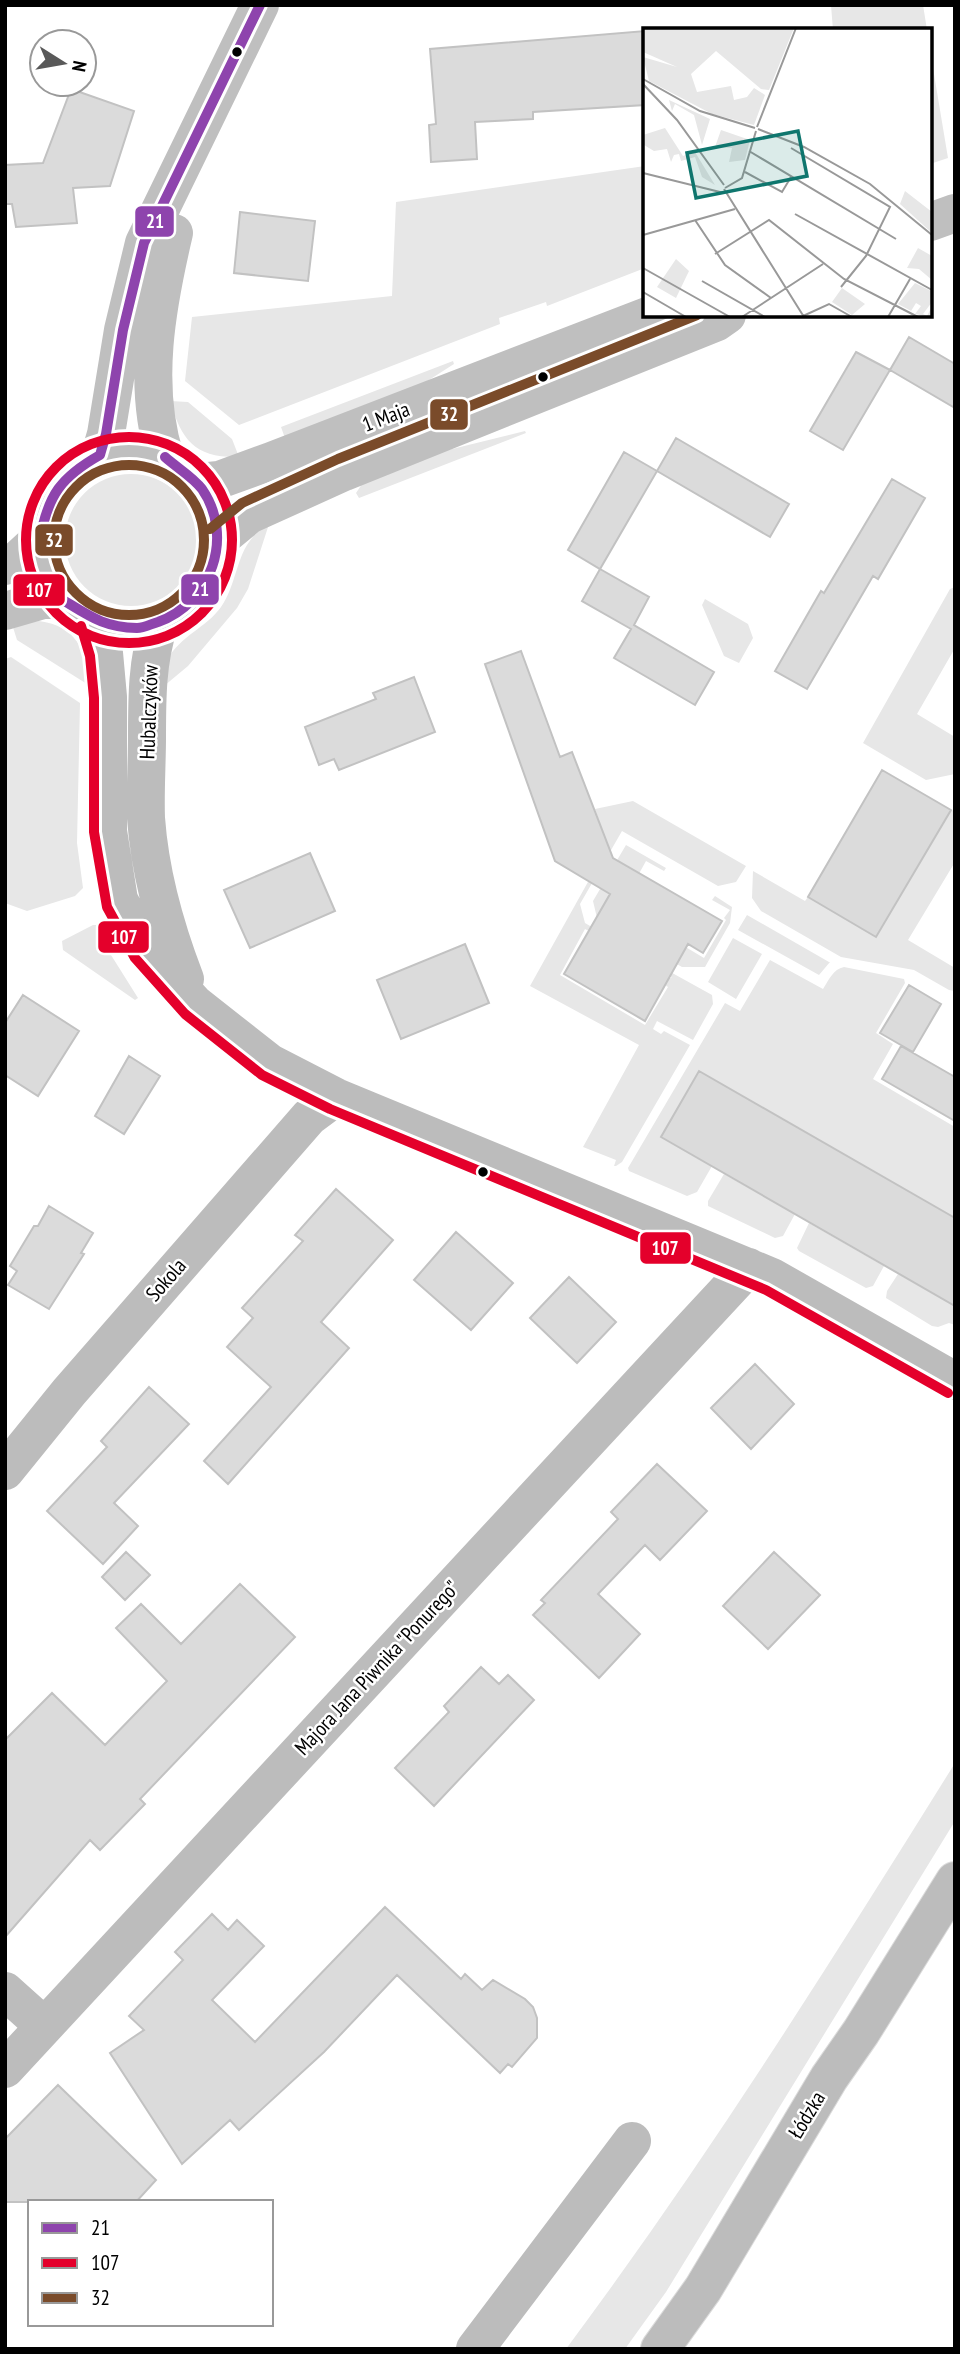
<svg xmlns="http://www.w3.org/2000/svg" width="960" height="2354" font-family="'PT Sans Narrow',sans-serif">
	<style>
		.green { fill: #e7e7e7 }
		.building { fill: #dbdbdb; stroke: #c2c2c2; stroke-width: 2 }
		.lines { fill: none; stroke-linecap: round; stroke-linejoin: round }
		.primary-casing { stroke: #dbdbdb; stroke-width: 40 }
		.street { stroke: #bcbcbc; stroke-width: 38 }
		.secondary { stroke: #bfbfbf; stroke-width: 38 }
		.primary { stroke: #bcbcbc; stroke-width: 38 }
		.bus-1-casing { stroke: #fff; stroke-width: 16 }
		.bus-2-casing { stroke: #fff; stroke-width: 16 }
		.bus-3-casing { stroke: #fff; stroke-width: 16 }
		.bus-1 { stroke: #8e44ad; stroke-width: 10 }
		.bus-2 { stroke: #e4002b; stroke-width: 10 }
		.bus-3 { stroke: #7a4b2a; stroke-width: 10 }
		.bus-dot { fill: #000; stroke: #fff; stroke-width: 2.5 }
		.labels { text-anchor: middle; stroke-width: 5; stroke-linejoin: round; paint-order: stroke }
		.street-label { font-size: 21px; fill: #000; stroke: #fff }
		.inset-road { fill: none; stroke: #999; stroke-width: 2 }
		.view { fill: #0f766e; fill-opacity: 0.15; stroke: #0f766e; stroke-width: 3.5 }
		.inset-edge { fill: none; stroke: #000; stroke-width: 3.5 }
		.line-badge { stroke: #fff; stroke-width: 2.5 }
		.badge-label { font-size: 19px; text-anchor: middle; font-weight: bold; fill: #fff }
	</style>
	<rect width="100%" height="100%" fill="#fff"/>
	<path class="green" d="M831,5H923L927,30H833Z
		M930,50L948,158L930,164Z
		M645,166V268L547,306L546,302L499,318L500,324L239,425L185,381L192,317L392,296L396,202Z
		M453,361L454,364L396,401L286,441L281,427Z
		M170,401L188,402L232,439L239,457C195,458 182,441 170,401Z
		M525,431L526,433L359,498L356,493L362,484L444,451Z
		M65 540a66 66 0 1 1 132 0a66 66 0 1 1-132 0Z
		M269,524L248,589L237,608L188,666L164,686C165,678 164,667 168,659C180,636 206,628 221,607C236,586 236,557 252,538C256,532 263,528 269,524Z
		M955,587V648L917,714L955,737V774L926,780L863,743L950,589Z
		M705,599L748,624L753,638L739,663L724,656L702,605Z
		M39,621C77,626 84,650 93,683L87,684L17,640L12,624Z
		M11,657L80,703L77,843L83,888L75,896L27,911L5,903V659Z
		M633,801L746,866L736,882L718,886L622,831L580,904L585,923L607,936L605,939L585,929L560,975L645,1025L668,987L665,985L669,978H672L653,967L656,964L712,995L713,1004L693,1040L657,1021L653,1029L661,1034L664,1031L690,1045L622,1162L616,1166H614L616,1160L583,1147L639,1045L530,986L608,846L595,809Z
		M951,810L955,811V862L908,940L955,968V991L949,990L914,970L841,957L761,911L752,898L753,871L805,901L808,897L876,936Z
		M626,845L666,868L664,871L646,861L620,908L704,958L726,920L724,918L730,910L712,900L715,896L732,907L730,923L705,967H682L597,918L593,901Z
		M747,915L829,962H830L819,975L738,930Z
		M93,925H98L111,955L138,998L135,1000L63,950L62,941Z
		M733,938L762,954L736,999L708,982Z
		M770,960L823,989C829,980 833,969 844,967L904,979L905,983L876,1033L893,1044L873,1079L955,1127V1218L699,1071L662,1137L712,1166L697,1192L687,1196L629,1171L628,1168L725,1003L740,1011Z
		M724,1174L795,1214L783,1236L775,1238L708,1206V1201Z
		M809,1223L884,1266L873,1286L866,1288L799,1251L797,1248Z
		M898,1274L946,1301L955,1288V1325L949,1323L938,1327L932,1326L886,1298L887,1291Z
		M955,1763V1821L666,2292L625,2349H566C706,2161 831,1962 955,1763Z"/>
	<path class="building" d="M645,31V105L533,112V119L475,122L477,159L431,162L429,125L436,124L430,49Z
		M71,89L134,111L110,186L73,188L77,223L16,227L12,204H5V165L43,163Z
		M240,212L315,221L308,281L234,273Z
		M909,337L955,364V408L890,370Z
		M856,352L890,370L843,450L810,431Z
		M676,438L789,504L770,537L657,471L600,569L568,550L624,452L657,471Z
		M892,479L925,498L878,579L873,576L807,689L775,671L821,591L824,593Z
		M600,569L649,597L634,625L714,672L695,705L614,658L631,629L582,601Z
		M521,651L560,757L572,752L613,858L722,921L703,953L688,944L645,1021L564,974L610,894L555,861L485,664Z
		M414,677L435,732L339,770L334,759L319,765L305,727L376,699L373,693Z
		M882,770L951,810L876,937L808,897Z
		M310,853L335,911L250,948L224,890Z
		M465,944L489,1003L401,1039L377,980Z
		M909,985L941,1004L913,1052L880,1033Z
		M23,995L79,1031L38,1096L5,1075V1023Z
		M901,1046L955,1077V1121L882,1079Z
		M129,1056L160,1076L124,1134L95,1116Z
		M699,1071L955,1218V1306L661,1137Z
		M336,1189L393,1240L321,1322L349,1348L228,1484L204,1461L271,1387L227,1347L253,1318L242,1308L303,1241L295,1235Z
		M49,1206L93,1233L81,1253L84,1254L49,1309L8,1285L17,1271L10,1266L34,1226H38Z
		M456,1232L513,1283L471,1330L414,1280Z
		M569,1277L616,1322L577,1363L530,1318Z
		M755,1364L794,1404L751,1449L711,1408Z
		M149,1387L189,1424L114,1503L138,1526L103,1564L47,1511L107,1447L101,1441Z
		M657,1464L707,1511L660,1560L645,1545L598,1594L640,1634L599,1678L533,1615L545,1603L541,1600L618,1519L611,1512Z
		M126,1552L150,1575L125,1600L102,1577Z
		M774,1552L820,1595L768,1649L723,1606Z
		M240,1584L295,1637L140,1799L145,1804L100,1850L90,1840L5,1937V1740L52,1693L105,1745L167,1681L116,1628L141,1604L181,1644Z
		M481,1667L499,1684L508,1675L534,1700L434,1806L395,1768L449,1712L444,1706Z
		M385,1907L461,1979L465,1974L482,1990L493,1980L525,1999L533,2007L537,2018V2038L512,2067L508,2064L500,2073L397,1975L324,2052L239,2130L230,2120L182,2164L110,2053L144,2030L129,2016L183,1960L175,1952L212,1914L228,1930L237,1920L264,1946L212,2000L255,2042Z
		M58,2085L156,2180L136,2202H5V2139Z"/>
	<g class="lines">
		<g class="primary-casing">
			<path id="primary" d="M660,2349L703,2289L829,2078L861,2032L955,1881"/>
		</g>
		<path class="street" d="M94,622L104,653L108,697V831L119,900L146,950L195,1004L270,1063L336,1097L772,1277L955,1381
			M159,625C147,660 147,699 147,737C147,763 145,791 146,818C150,874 165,927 185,979
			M5,1471L69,1392L309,1117L336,1097
			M5,1991L44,2026
			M5,2069L749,1267
			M475,2349L632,2141"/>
		<path class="secondary" d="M930,222L955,213
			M40 540a89 89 0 1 1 178 0a89 89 0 1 1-178 0Z
			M100,455L106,434L123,330L144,243L260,5
			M165,457C142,385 157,305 174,233
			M198,482L219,480L271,461L650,315
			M219,540L249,515L344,472L717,322L727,315
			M5,566L14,563L40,539
			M5,611L43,600H63"/>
		<use href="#primary" class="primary"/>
		<g class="bus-1-casing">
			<path id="bus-1" d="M100,455L106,434L123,330L144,243L260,5
				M40,539C48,495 61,477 100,455
				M63,600C91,617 104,627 137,628C144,628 151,624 158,622C211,603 235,537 202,489C193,477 176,467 165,457"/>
		</g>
		<g class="bus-2-casing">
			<path id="bus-2" d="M26 540a103 103 0 1 1 206 0a103 103 0 1 1-206 0Z
				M81,626L90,656L94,698V832L107,907L135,958L185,1014L262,1075L330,1109L766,1290L948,1393"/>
		</g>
		<g class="bus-3-casing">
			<path id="bus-3" d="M54 540a75 75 0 1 1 150 0a75 75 0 1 1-150 0Z
				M210,529L242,503L338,459L697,315"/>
		</g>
		<use href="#bus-1" class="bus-1"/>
		<use href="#bus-2" class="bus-2"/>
		<use href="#bus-3" class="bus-3"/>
	</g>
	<g class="bus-dot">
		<circle cx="237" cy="52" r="6"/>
		<circle cx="543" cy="377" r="6"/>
		<circle cx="483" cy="1172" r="6"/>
	</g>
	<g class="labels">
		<g class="street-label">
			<text transform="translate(386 417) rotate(-21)" y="7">1 Maja</text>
			<text transform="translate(149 712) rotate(-88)" y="7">Hubalczyków</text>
			<text transform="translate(166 1280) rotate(-49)" y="7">Sokola</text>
			<text transform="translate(377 1668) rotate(-47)" y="7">Majora Jana Piwnika "Ponurego"</text>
			<text transform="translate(807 2115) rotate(-59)" y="7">Łódzka</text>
		</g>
	</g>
	<g transform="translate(643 28)">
		<rect width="289" height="289" fill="#fff"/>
		<path d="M0,0H151L126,62L118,61L73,23L48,46L54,64L88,58L91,72L104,69L111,60L122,67L111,97L69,86L6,53L0,29L34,39L0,24ZM26,72L67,91L59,117L51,87L32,76L29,83ZM22,100L40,128L52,124L72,157L59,149L52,129L38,133L36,126L31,127L28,134L24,121L11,123L1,117L0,127V107ZM78,102L107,112L102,132L86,134L89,120L72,119ZM262,163L289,184V205L257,176ZM275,220L289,228V252L276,241L264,240ZM33,231L46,243L33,270L14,259ZM272,255L288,263L289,274L280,286L284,288L289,278L288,289L272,286L278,278L273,275L268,283L272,285L255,276ZM199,260L222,276L209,287L189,274Z" fill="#e7e7e7"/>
		<path class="inset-road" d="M0,51L57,83L112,100M0,56L34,92L81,157M114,99L153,0M115,101L161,119L227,156L289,207M148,120L247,179L223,228L198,259M106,123L253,211M102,144L139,164L148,149M0,145L81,165M82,160L99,150L113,103M81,161L161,289M152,186L289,262M52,192L82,237L128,270M0,207L92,181M72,226L126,192L201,251L275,289M0,240L87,289M59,253L122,289M0,264L43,289M160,288L186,276L209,289M99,289L180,236M245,289L267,251"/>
		<path class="view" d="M155,103L164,148L53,170L44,125Z"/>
		<rect width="289" height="289" class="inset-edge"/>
	</g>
	<g class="line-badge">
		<rect x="134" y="205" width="41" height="33" rx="7" fill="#8e44ad"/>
		<rect x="429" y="398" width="40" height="33" rx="7" fill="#7a4b2a"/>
		<rect x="34" y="523" width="40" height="34" rx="7" fill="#7a4b2a"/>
		<rect x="180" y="573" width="40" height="33" rx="7" fill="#8e44ad"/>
		<rect x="12" y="573" width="54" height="34" rx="7" fill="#e4002b"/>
		<rect x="97" y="920" width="53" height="34" rx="7" fill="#e4002b"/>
		<rect x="639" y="1231" width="53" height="34" rx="7" fill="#e4002b"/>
	</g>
	<g class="badge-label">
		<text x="155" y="228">21</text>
		<text x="449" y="421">32</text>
		<text x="54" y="547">32</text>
		<text x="200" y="596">21</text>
		<text x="39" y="597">107</text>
		<text x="124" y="944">107</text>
		<text x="665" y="1255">107</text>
	</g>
	<rect width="960" height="2354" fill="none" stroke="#000000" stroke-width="14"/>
	<rect x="28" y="2200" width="245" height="126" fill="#ffffff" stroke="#999999" stroke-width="2"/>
	<rect x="42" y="2223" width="35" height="10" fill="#8e44ad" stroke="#999999" stroke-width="2"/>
	<text x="91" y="2235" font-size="21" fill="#000000">21</text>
	<rect x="42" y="2258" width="35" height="10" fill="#e4002b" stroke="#999999" stroke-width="2"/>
	<text x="91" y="2270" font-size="21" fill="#000000">107</text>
	<rect x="42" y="2293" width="35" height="10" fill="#7a4b2a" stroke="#999999" stroke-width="2"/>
	<text x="91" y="2305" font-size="21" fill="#000000">32</text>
	<g transform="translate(63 63) rotate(101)"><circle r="33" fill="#ffffff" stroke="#999999" stroke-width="2"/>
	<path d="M0-5L12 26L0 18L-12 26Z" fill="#595959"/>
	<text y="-10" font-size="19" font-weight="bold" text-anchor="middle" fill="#000000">N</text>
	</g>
</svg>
